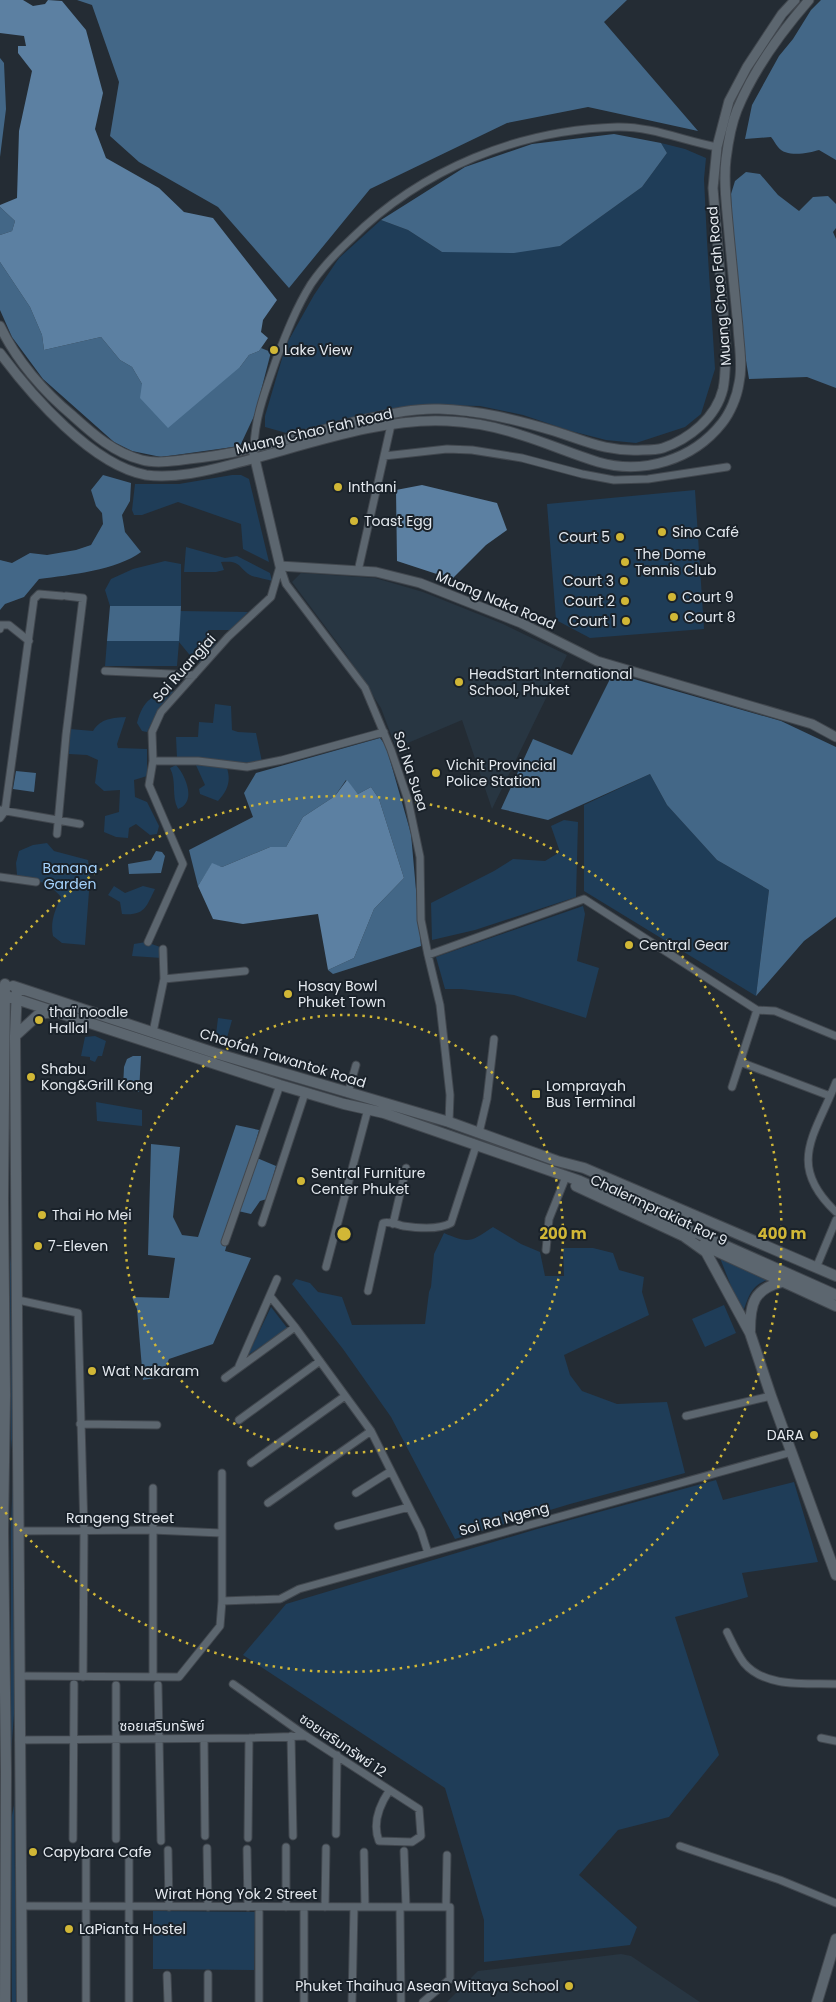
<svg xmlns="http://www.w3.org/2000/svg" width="836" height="2002" font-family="Poppins,'Noto Sans Thai',sans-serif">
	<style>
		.built { fill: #283642 }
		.green { fill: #1f3d58 }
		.forest { fill: #436787 }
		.water { fill: #5c80a2 }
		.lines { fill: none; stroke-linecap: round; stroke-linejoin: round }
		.minor-casing { stroke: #41474e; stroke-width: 9 }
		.tertiary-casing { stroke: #41474e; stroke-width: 11 }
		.secondary-casing { stroke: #41474e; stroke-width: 12 }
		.minor { stroke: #5c666f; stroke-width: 7 }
		.tertiary { stroke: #5c666f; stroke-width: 9 }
		.secondary { stroke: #5c666f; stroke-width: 10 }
		.ring { fill: none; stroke: #d1b736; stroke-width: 2.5; stroke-dasharray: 2.5 5 }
		.poi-dot { fill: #d1b736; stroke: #1a222a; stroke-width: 2 }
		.labels { text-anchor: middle; stroke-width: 4; stroke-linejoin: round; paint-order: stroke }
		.street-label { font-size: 14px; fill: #e4e9ef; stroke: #1a222a }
		.poi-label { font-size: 14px; fill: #e4e9ef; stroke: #1a222a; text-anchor: start }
		.park-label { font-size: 14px; fill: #a5d3fd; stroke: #1a222a }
		.centre { fill: #d1b736; stroke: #1a222a; stroke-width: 2.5 }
		.ring-label { font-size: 15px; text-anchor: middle; font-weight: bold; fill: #d1b736; stroke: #1a222a; stroke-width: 4; stroke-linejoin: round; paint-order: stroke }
	</style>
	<rect width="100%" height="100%" fill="#242c34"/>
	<path class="built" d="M301,573L375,578L423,592L503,624L567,655L492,809L462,720L396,748L381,708L345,653L292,582Z
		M621,1954L631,1956L700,2002H447L478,1971Z"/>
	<path class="green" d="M661,143L685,149L706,158L704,179L707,241L715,369L701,414L685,427L636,443L606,440L571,431L523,415L480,406L435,405L403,407L290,434L265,427V416L286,345L314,295L339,258L381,220L408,230L442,252L560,246L642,187L667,153Z
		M232,475H241L249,479L269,562L243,549L241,524L178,502L142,515H134L132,510L135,484H179Z
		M695,490L704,629L590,638L556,620L547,504Z
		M186,547L225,558L237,556L270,573L272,581C266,579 258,578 252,576C237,568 243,560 221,562L224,570L216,572H184Z
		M165,561L181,564V606H110L105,590L111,579L133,569Z
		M180,611L248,612L230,630H208L209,640L217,644L201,663L193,659L179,642L177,666H105L107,641H178Z
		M176,691L160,707L147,732L142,731L137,723C143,700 153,693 176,691Z
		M215,704L231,706L232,730L238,732L256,733L262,762L239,763L177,758L176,737H198L199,722L213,723Z
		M126,717L117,744L118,748L147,749V776L134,780L135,797L147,802L159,826L157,834L150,835L136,824L129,828L128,838L116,837L104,832L105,816L119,812L120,790L104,791L95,783L98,760L87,755L69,754L70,729L93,731C101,718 113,718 126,717Z
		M195,763L227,768C231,781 228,790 218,801L200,794L199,789L205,785Z
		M176,765C186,776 197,802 178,809C171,796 177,781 170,768Z
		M650,774L667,805L717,860L769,890L756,996L584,891V805Z
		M564,820L578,822L576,897L475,930L432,940L431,903L494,871L513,859L545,861L560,852L551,826Z
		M47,843L54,851L88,860L90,878L85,945L62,943L53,936C50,922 55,910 61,897C49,882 34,879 17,875L16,863L19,851L33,845Z
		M114,886L125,893L143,886L155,889C146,907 145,916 122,914L120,902L108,895Z
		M583,906L585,914L577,961L599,968L586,1018L514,995L461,989H445L436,957Z
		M146,942L160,947L162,958L132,956L134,944Z
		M218,1018L232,1020L225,1045L215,1043Z
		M95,1036L106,1041L102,1056H98L95,1062L90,1060V1057L81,1056L85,1037Z
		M96,1102L142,1110V1126L97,1121Z
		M493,1227L521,1244L540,1252L545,1276H564L563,1248H593L613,1253L619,1270L644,1277L642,1292L649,1315L564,1355L570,1375L582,1391L617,1404L667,1402L685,1473L570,1504L455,1539L391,1417L343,1349L292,1284L296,1279L310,1283L318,1292L342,1297L352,1325L425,1324L429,1292L431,1287L434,1254L444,1233C470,1244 470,1242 493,1227Z
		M13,1238L15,1407L11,1450L10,1264Z
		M720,1258L767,1280C750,1286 749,1297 742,1314Z
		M724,1305L736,1333L705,1347L692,1319Z
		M271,1307L288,1329L248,1355Z
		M13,1479L15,1701L11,1753V1522Z
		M716,1480L723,1500L794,1482L818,1562L742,1573L748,1597L675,1617L719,1755L669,1817L618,1830L579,1875L637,1927L630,1945L484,1962V1920L445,1788L243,1655L286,1604L537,1529Z
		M14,1778L16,2002H12L11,1820L14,1805Z
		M153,1911L255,1912L254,1970L153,1969Z"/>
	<path class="forest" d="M77,0H627L604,22L698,131L588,107L507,123L370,189L289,288L218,207L139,162L110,136L119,82L92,5Z
		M821,0H836V160L819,150C809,153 786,158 778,147C775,144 774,140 771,137L745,139L752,105L779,56L793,39L811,10Z
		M0,58L4,63L6,109L0,157Z
		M614,134L661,143L667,153L642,187L560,246L514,253L442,252L408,230L381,220L465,167L532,144Z
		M746,172L760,174L778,195L799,211L813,197L828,196L836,204V228L833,232L836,239V388L807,377L749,379L741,330L732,232L731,194L735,181Z
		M0,207L15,221L12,231L0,235Z
		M0,262L30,307L42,335L44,350L101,337L120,360L132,367L142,384L240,367L249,355L259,351L261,348L271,352L255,414L240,446L161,457L132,451L114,442L43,379L12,337L0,310Z
		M103,475L131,483L130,501L122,515L125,532L141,552C117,570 70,575 39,579L24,597L5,604L0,610V560L12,563L30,553L47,555L76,550L91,545L103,524L102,513L96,506L91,490Z
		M110,606H181L179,641H107Z
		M613,673L781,721L836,747V917L804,941L756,996L769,890L717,860L667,805L650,774L548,820L501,809L533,739L572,755Z
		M380,738L386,746L411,834L421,946L333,974L328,970L354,958L374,909L404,878L379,799L371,787L358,794L346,780L335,796L303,817L286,847H270L222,867L212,864L198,886L189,850L253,817L244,793L256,773Z
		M16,771L36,773L34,792L13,789Z
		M156,851L162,852L165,856L161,873L129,874L128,864L151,860Z
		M133,1056H141L139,1092L123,1089L124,1067L127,1059Z
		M236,1125L259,1130L225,1251L251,1258L213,1344L169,1359L160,1377L143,1380L137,1309L132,1297L169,1298L175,1258L148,1255L151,1144L180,1147L173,1217L182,1235L198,1237Z
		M257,1158L276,1166L267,1199L260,1201L251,1214L238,1211Z"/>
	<path class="water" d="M0,0H23L33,6L45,4L48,0L62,1L86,30L103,93L95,129L106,158L159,188L184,212L213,218L277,300L263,320L261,332L268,338L259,351L249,355L240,367L168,428L140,398L142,384L132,367L120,360L101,337L44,350L42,335L30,307L0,262V235L12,231L15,221L0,207V205L17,198L19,131L32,71L18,53V46H26L24,36L0,33Z
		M422,485L497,503L507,530L486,545L452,579L397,561L396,490Z
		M347,780L358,794L371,787L379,799L404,878L374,909L354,958L328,970L318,914L243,924L213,919L198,886L212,863L222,867L270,847H286L303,817L335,796Z"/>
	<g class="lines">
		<g class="minor-casing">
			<path id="minor" d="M254,447C255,416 266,389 276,360C286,334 296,308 311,284C322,268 337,252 351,239C422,169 518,130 617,127C650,126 685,141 717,147
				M384,456L447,449L472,450L522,458L582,474L614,480L648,479L727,467
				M280,566L286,584L365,688L391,750L408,800L420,857L421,920L428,955L440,1005L450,1095L449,1122
				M358,571L391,425
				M0,629L1,625H9L29,641
				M105,671L194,675
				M153,761H198L247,767L282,760L384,732
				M0,810L80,824
				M0,818L5,811L34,599L39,594L62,596
				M57,834L66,735L83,598L66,596
				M0,877L36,882
				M148,942L183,864L149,785L153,761L152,732L161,712L228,637L271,597L280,566
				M428,955L584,899L757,1010L775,1011L836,1036
				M164,979L245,971
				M153,1032L164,979L163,949
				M740,1062L830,1096
				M836,1082C816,1134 785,1164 836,1212
				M732,1087L757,1010
				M348,1093L356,1065
				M479,1133L487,1099L494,1039
				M262,1223L305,1093
				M393,1224L406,1168
				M225,1242L280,1085
				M546,1250L549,1219L565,1179
				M326,1267L368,1109
				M816,1268L836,1220
				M368,1291L383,1223C389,1221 396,1224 403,1226C417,1228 439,1230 451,1223L476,1146
				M270,1296L295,1327L371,1431L421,1531L428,1553
				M18,1300L78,1313L84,1530L83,1677
				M239,1366L277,1279
				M225,1378L295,1327
				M686,1416L771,1396
				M239,1420L320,1361
				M80,1424L157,1425
				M251,1463L345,1396
				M153,1488V1677
				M356,1493L391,1471
				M268,1503L371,1431
				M338,1526L409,1507
				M18,1531L152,1530L221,1533
				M222,1601L280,1599L299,1589L792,1452
				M727,1632C732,1642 737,1654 744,1663C765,1688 806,1683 836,1684
				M19,1676L179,1677L220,1626L222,1601V1473
				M233,1684L306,1736L419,1809L421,1836L412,1842L379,1841C372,1823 379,1806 389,1791
				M116,1685V1839
				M158,1685L161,1841
				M291,1736L293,1836
				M821,1738L836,1741
				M204,1739L205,1836
				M19,1740L249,1738L306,1736
				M336,1834L337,1755
				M248,1838L249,1738
				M73,1839L74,1684
				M680,1846L780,1880L836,1903
				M286,1847V1907
				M207,1848L208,1907
				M247,1849L248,1907
				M168,1850L169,1907
				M404,1851L406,1907
				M364,1852L365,1907
				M129,1853V2002
				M22,1906L450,1907V1979L423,2002
				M325,1907L326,1848
				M400,1907L401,2002
				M446,1907L447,1855
				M208,1974V2002
				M167,1975L168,2002
				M86,2002V1853
				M259,2002V1907
				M304,2002V1907
				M352,2002L354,1907"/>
		</g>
		<g class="tertiary-casing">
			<path id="tertiary" d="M0,326C16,360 44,392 73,416C93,434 114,453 142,460C156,464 174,461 189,459C246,454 302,434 358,421C385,415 412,408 439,409C478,410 517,420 554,431C586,441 606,452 642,450C649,450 657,450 663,448C689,439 716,418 723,389C726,375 725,361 726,346L713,188L717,147L729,101L747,67L782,14L795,0
				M0,353C32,396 92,465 146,475C174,479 207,471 233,464C298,448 381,417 447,421C472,422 497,427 521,435C547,443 572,454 598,462C643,475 693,460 722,423C730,413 737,397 739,383C743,366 739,345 738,327C735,296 732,265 729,234C727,209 723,183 726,159C728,143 731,125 737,110C753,71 782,31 809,0
				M254,455L280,566L376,572L420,583L521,623L597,661L812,724L836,737"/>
		</g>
		<g class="secondary-casing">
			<path id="secondary" d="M13,986L215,1053L449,1122L557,1161L584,1168L836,1276
				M17,988L15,1036L22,2002
				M10,997L280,1085L344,1104L384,1113L580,1181L836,1295
				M15,1036L39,1014L53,1012
				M576,1186L690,1239
				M685,1237L706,1252L750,1333L771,1396L836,1575
				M703,1245L836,1306
				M750,1331C750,1303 754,1289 782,1282
				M5,2002L6,1773L3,1531L5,1395L3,1201L5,984
				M817,2002L836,1939"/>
		</g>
		<use href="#minor" class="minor"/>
		<use href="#tertiary" class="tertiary"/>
		<use href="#secondary" class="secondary"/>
	</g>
	<g class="ring">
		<circle cx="344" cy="1234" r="219"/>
		<path d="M1 961A438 438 0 1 1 1 1507"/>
	</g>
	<g class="poi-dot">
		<circle cx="274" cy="350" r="5"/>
		<circle cx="338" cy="487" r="5"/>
		<circle cx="354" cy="521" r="5"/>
		<circle cx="662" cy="532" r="5"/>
		<circle cx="620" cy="537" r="5"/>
		<circle cx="625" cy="562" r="5"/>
		<circle cx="624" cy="581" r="5"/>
		<circle cx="672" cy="597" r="5"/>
		<circle cx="625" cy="601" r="5"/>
		<circle cx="674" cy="617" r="5"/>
		<circle cx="626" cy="621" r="5"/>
		<circle cx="459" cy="682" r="5"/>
		<circle cx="436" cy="773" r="5"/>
		<circle cx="629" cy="945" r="5"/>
		<circle cx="288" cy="994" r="5"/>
		<circle cx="39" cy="1020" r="5"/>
		<circle cx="31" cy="1077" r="5"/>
		<rect x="531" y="1089" width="10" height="10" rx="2.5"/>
		<circle cx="301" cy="1181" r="5"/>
		<circle cx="42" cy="1215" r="5"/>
		<circle cx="38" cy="1246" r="5"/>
		<circle cx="92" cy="1371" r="5"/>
		<circle cx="814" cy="1435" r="5"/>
		<circle cx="33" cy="1852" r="5"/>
		<circle cx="69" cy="1929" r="5"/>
		<circle cx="569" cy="1986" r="5"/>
	</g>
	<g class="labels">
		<g class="street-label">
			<text transform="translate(719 286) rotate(-95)" y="5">Muang Chao Fah Road</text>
			<text transform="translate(314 431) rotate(-13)" y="5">Muang Chao Fah Road</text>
			<text transform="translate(496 600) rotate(23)" y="5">Muang Naka Road</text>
			<text transform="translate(184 668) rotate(-48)" y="5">Soi Ruangjai</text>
			<text transform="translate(411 771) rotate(72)" y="5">Soi Na Suea</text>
			<text transform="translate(283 1058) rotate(17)" y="5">Chaofah Tawantok Road</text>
			<text transform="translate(659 1210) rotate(25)" y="5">Chalermprakiat Ror 9</text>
			<text x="120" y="1523">Rangeng Street</text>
			<text transform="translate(504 1519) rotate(-15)" y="5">Soi Ra Ngeng</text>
			<text x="162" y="1731">ซอยเสริมทรัพย์</text>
			<text transform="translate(343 1745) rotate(34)" y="5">ซอยเสริมทรัพย์ 12</text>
			<text x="236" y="1899">Wirat Hong Yok 2 Street</text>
		</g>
		<g class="poi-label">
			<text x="284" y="355">Lake View</text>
			<text x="348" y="492">Inthani</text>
			<text x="364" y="526">Toast Egg</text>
			<text x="672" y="537">Sino Café</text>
			<text x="610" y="542" text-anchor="end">Court 5</text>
			<text x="635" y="559">The Dome<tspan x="635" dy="16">Tennis Club</tspan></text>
			<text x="614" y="586" text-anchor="end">Court 3</text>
			<text x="682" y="602">Court 9</text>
			<text x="615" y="606" text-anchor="end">Court 2</text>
			<text x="684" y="622">Court 8</text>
			<text x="616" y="626" text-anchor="end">Court 1</text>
			<text x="469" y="679">HeadStart International<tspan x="469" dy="16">School, Phuket</tspan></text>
			<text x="446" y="770">Vichit Provincial<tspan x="446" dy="16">Police Station</tspan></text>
			<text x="639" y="950">Central Gear</text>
			<text x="298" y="991">Hosay Bowl<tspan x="298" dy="16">Phuket Town</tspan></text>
			<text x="49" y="1017">thaï noodle<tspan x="49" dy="16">Hallal</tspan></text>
			<text x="41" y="1074">Shabu<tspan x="41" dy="16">Kong&amp;Grill Kong</tspan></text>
			<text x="546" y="1091">Lomprayah<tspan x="546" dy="16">Bus Terminal</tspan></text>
			<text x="311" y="1178">Sentral Furniture<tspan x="311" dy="16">Center Phuket</tspan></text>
			<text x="52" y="1220">Thai Ho Mei</text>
			<text x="48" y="1251">7-Eleven</text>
			<text x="102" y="1376">Wat Nakaram</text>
			<text x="804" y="1440" text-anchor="end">DARA</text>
			<text x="43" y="1857">Capybara Cafe</text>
			<text x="79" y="1934">LaPianta Hostel</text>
			<text x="559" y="1991" text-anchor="end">Phuket Thaihua Asean Wittaya School</text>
		</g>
		<g class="park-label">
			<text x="70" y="873">Banana<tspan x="70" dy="16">Garden</tspan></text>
		</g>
	</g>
	<circle cx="344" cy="1234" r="8" class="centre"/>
	<g class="ring-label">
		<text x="563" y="1239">200 m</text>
		<text x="782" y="1239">400 m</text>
	</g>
</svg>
